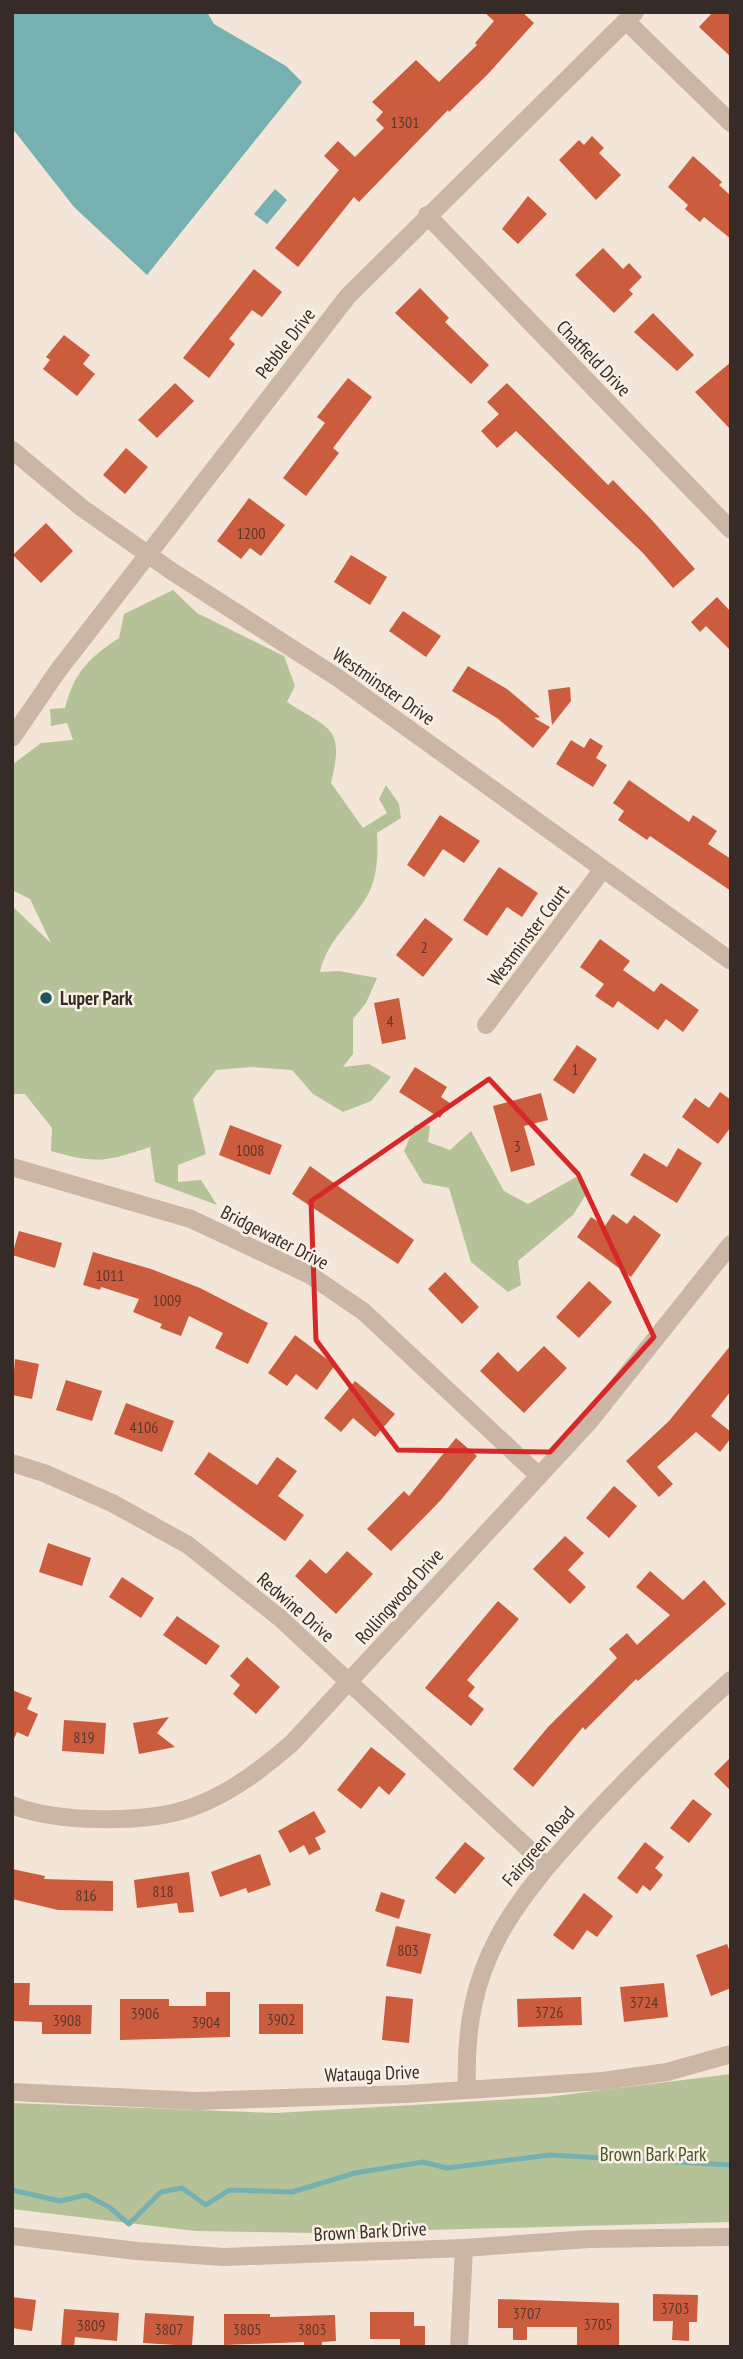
<svg xmlns="http://www.w3.org/2000/svg" width="743" height="2359" font-family="'PT Sans Narrow',sans-serif">
	<style>
		.green { fill: #b5c298 }
		.water { fill: #77b0b1 }
		.lines { fill: none; stroke-linecap: round; stroke-linejoin: round }
		.stream { stroke: #77b0b1; stroke-width: 5 }
		.building { fill: #cc5c3e }
		.minor { stroke: #cbb5a4; stroke-width: 18 }
		.marked { fill: none; stroke: #d62828; stroke-width: 5; stroke-linejoin: round }
		.poi-dot { fill: #1a575a; stroke: #faf0e5; stroke-width: 2.5 }
		.labels { text-anchor: middle; stroke-width: 5; stroke-linejoin: round; paint-order: stroke }
		.number-label { font-size: 16px; fill: #5c372c }
		.street-label { font-size: 19px; fill: #362b26; stroke: #faf0e5 }
		.poi-label { font-size: 19px; font-weight: bold; fill: #362b26; stroke: #faf0e5; text-anchor: start }
		.park-label { font-size: 19px; fill: #475629; stroke: #faf0e5 }
	</style>
	<rect width="100%" height="100%" fill="#f3e6d9"/>
	<path class="green" d="M173,590L197,613L284,656L295,686L287,702C330,730 345,726 331,783L363,828L387,813L379,799L386,785L399,804L401,818L377,833C378,854 378,879 366,898C350,924 327,941 320,972L339,971L377,978L366,1003L353,1019V1054L343,1067L369,1064L391,1077L371,1101L343,1112L313,1094L292,1070L251,1067L216,1070L193,1099L206,1154L178,1165V1182L201,1180L217,1205L155,1182L150,1147C105,1162 97,1164 51,1151L52,1128L25,1094H12V906L51,943L30,899L12,890V765L41,743L73,740L67,723L51,726L50,709L65,708C75,671 88,659 119,638L124,614Z
		M415,1125L430,1126L428,1142L450,1150L471,1131L504,1191L528,1204L576,1177L588,1191L573,1215L518,1261L521,1285L508,1292L471,1262L449,1188L423,1183L404,1151Z
		M731,2074V2222L315,2233L195,2231L12,2209V2103L276,2113L547,2097Z"/>
	<path class="water" d="M12,12H207L214,24L286,66L302,82L147,275L74,207L12,128Z
		M275,189L287,200L267,224L254,214Z"/>
	<g class="lines">
		<path class="stream" d="M12,2190L60,2201L86,2195L109,2207L129,2224L161,2192L182,2188L206,2205L229,2190L292,2192L355,2173L423,2162L447,2168L550,2155L731,2165"/>
	</g>
	<path class="building" d="M484,12H522L534,23L488,74L449,112L448,110L359,202L354,197L298,267L275,248L339,170L324,156L338,141L355,157L384,128L376,120L383,112L372,102L416,60L439,82L477,45L475,43L494,21Z
		M713,12H731V57L699,27Z
		M592,136L604,148L599,153L621,175L596,200L559,160L579,140L584,145Z
		M693,156L722,182L719,185L731,196V239L704,217L700,222L685,209L688,205L668,187Z
		M528,196L547,214L518,244L502,229Z
		M603,248L623,269L629,263L642,277L629,290L633,294L614,313L575,275Z
		M254,269L282,292L262,317L252,310L229,339L235,344L209,378L183,358Z
		M420,288L449,318L445,322L489,365L471,384L395,313Z
		M653,313L694,355L677,371L634,332Z
		M64,335L90,355L83,364L95,374L77,396L43,369L50,360L46,357Z
		M731,362V430L695,392Z
		M348,378L372,397L333,448L339,453L306,496L283,478L325,423L317,417Z
		M175,383L194,401L157,438L138,420Z
		M507,383L608,485L613,480L650,518L695,569L673,588L643,553L516,431L497,448L481,431L499,414L487,402Z
		M126,448L148,467L125,494L103,475Z
		M249,498L285,525L261,556L250,548L241,559L217,541Z
		M46,523L73,551L41,583L13,555Z
		M351,555L387,577L370,605L334,582Z
		M717,597L731,612V651L706,626L700,632L691,622Z
		M403,611L441,636L426,657L389,631Z
		M468,666L507,689L540,717L534,718L550,727L533,748L497,718L452,691Z
		M570,687L571,701L552,725L548,690Z
		M590,738L603,746L596,758L607,765L593,787L556,764L571,740L584,748Z
		M629,780L689,822L693,815L717,831L708,844L731,859V891L650,836L647,840L618,820L624,811L613,803Z
		M440,815L480,841L464,863L443,849L424,877L407,865Z
		M499,867L538,893L522,917L507,907L487,936L463,920Z
		M425,918L453,939L423,977L396,955Z
		M600,939L630,961L623,970L654,992L661,983L699,1010L683,1032L666,1019L658,1030L618,1001L613,1008L595,996L604,984L580,967Z
		M399,998L406,1039L382,1044L374,1003Z
		M577,1045L597,1059L574,1094L553,1080Z
		M415,1067L447,1087L441,1097L450,1103L440,1118L399,1092Z
		M720,1092L731,1100V1127L718,1144L682,1117L695,1098L709,1108Z
		M541,1093L548,1120L524,1126L535,1165L511,1172L493,1106Z
		M230,1125L282,1145L270,1175L219,1155Z
		M678,1148L702,1163L677,1203L630,1175L644,1153L667,1167Z
		M310,1166L414,1240L398,1264L292,1194Z
		M613,1214L627,1224L634,1215L661,1235L631,1277L577,1237L591,1217L605,1226Z
		M19,1231L62,1243L55,1268L12,1255Z
		M93,1252L151,1269L200,1288L268,1323L248,1364L215,1348L223,1333L189,1316L181,1336L160,1328L162,1324L133,1312L139,1299L101,1287L100,1290L83,1285Z
		M445,1272L479,1307L462,1324L428,1289Z
		M589,1281L612,1302L579,1338L556,1317Z
		M295,1335L335,1365L317,1390L296,1374L287,1386L268,1373Z
		M731,1345V1391L711,1416L731,1432V1438L720,1452L696,1432L657,1467L673,1484L659,1497L626,1461L669,1421Z
		M544,1346L567,1368L524,1413L480,1371L498,1352L518,1372Z
		M15,1359L39,1364L32,1399L12,1395Z
		M66,1380L102,1391L92,1421L56,1410Z
		M355,1381L395,1414L375,1437L353,1418L341,1432L324,1418Z
		M126,1403L174,1421L162,1452L114,1434Z
		M456,1438L477,1456L440,1501L391,1551L367,1529L404,1491L409,1496Z
		M209,1452L257,1485L277,1457L297,1471L278,1496L304,1515L285,1541L194,1474Z
		M614,1486L637,1506L609,1538L586,1518Z
		M565,1536L584,1553L568,1570L586,1587L570,1604L533,1569Z
		M48,1543L91,1558L82,1586L39,1572Z
		M347,1551L373,1574L336,1614L295,1576L310,1559L326,1574Z
		M650,1571L683,1600L704,1580L726,1604L638,1681L636,1679L585,1730L583,1727L533,1787L513,1769L548,1727L617,1658L609,1649L627,1633L637,1645L670,1615L636,1587Z
		M122,1577L154,1598L141,1618L109,1597Z
		M498,1601L519,1619L467,1680L475,1687L468,1696L484,1709L471,1726L425,1688Z
		M177,1616L220,1646L206,1665L163,1635Z
		M247,1657L280,1687L256,1714L233,1694L240,1685L230,1676Z
		M12,1690L32,1698L27,1709L38,1714L28,1737L17,1732L12,1743Z
		M169,1717L157,1733L175,1747L139,1754L133,1723Z
		M64,1720L106,1723L104,1754L62,1751Z
		M371,1747L406,1774L389,1795L379,1786L361,1809L337,1790Z
		M731,1757V1791L714,1774Z
		M693,1799L712,1814L689,1843L670,1828Z
		M314,1811L326,1832L315,1838L321,1849L309,1855L304,1845L290,1853L278,1831Z
		M465,1842L485,1858L455,1894L435,1878Z
		M645,1842L664,1857L655,1868L663,1875L650,1891L643,1885L637,1894L617,1878Z
		M260,1854L271,1885L248,1893L246,1888L220,1897L211,1872Z
		M12,1869L45,1876L44,1879L113,1881V1911L58,1910L12,1899Z
		M189,1872L194,1912L179,1913L177,1903L137,1908L134,1880Z
		M381,1892L405,1900L399,1919L375,1911Z
		M584,1893L613,1916L597,1937L587,1930L573,1950L553,1935Z
		M396,1926L431,1934L421,1974L386,1966Z
		M727,1944L731,1954V1988L711,1996L696,1955Z
		M12,1983H30L29,2005H92L91,2034H42V2022L12,2021Z
		M664,1983L668,2017L624,2022L620,1987Z
		M206,1992H230V2037L120,2040V1999H169V2006H206Z
		M386,1996L413,1999L409,2043L382,2040Z
		M581,1997L582,2025L518,2027L517,1999Z
		M259,2004H303V2034H259Z
		M653,2294L698,2295L697,2322H689V2341L672,2340L673,2321H653Z
		M12,2297L36,2300L32,2331L12,2328Z
		M498,2299L619,2303V2345H577V2327H527V2340H513V2328H498Z
		M64,2309L119,2313L117,2341L75,2337L74,2347H61Z
		M370,2312H414V2326H425V2347H400V2339H370Z
		M145,2313L194,2316L192,2346L143,2343Z
		M224,2314H270V2317L335,2315L336,2341L322,2342V2347H304V2342L224,2345Z"/>
	<g class="lines">
		<path class="minor" d="M626,21L731,123
			M427,215L731,530
			M12,450L82,508L173,572L338,678L731,961
			M12,738L57,672L348,296L635,12
			M486,1025L603,869
			M12,1167L191,1219L310,1275L364,1312L538,1475
			M12,1463L44,1473L112,1503L188,1545L280,1618L547,1866
			M12,1805C56,1823 148,1824 193,1807C231,1793 262,1769 292,1743L589,1422L731,1244
			M467,2089C462,1961 513,1903 594,1814C638,1767 683,1723 731,1680
			M12,2092L197,2101L406,2094L603,2081L667,2072L731,2054
			M12,2236L137,2251L224,2257L464,2248L589,2239L731,2237
			M459,2347L464,2248"/>
	</g>
	<path class="marked" d="M489,1079L578,1174L654,1337L550,1452L398,1450L316,1340L311,1201Z"/>
	<circle class="poi-dot" cx="46" cy="998" r="7"/>
	<g class="labels">
		<g class="number-label">
			<text x="405" y="128">1301</text>
			<text x="251" y="539">1200</text>
			<text x="424" y="953">2</text>
			<text x="390" y="1027">4</text>
			<text x="575" y="1075">1</text>
			<text x="517" y="1152">3</text>
			<text x="250" y="1156">1008</text>
			<text x="110" y="1281">1011</text>
			<text x="167" y="1306">1009</text>
			<text x="144" y="1433">4106</text>
			<text x="84" y="1743">819</text>
			<text x="163" y="1897">818</text>
			<text x="86" y="1901">816</text>
			<text x="408" y="1956">803</text>
			<text x="644" y="2008">3724</text>
			<text x="549" y="2018">3726</text>
			<text x="145" y="2019">3906</text>
			<text x="281" y="2025">3902</text>
			<text x="67" y="2026">3908</text>
			<text x="206" y="2028">3904</text>
			<text x="675" y="2314">3703</text>
			<text x="527" y="2319">3707</text>
			<text x="598" y="2330">3705</text>
			<text x="91" y="2331">3809</text>
			<text x="169" y="2335">3807</text>
			<text x="247" y="2335">3805</text>
			<text x="312" y="2335">3803</text>
		</g>
		<g class="street-label">
			<text transform="translate(285 343) rotate(-52)" y="7">Pebble Drive</text>
			<text transform="translate(594 358) rotate(46)" y="7">Chatfield Drive</text>
			<text transform="translate(384 686) rotate(35)" y="7">Westminster Drive</text>
			<text transform="translate(528 935) rotate(-53)" y="7">Westminster Court</text>
			<text transform="translate(275 1237) rotate(27)" y="7">Bridgewater Drive</text>
			<text transform="translate(399 1596) rotate(-48)" y="7">Rollingwood Drive</text>
			<text transform="translate(296 1607) rotate(41)" y="7">Redwine Drive</text>
			<text transform="translate(538 1846) rotate(-49)" y="7">Fairgreen Road</text>
			<text transform="translate(372 2073) rotate(-2)" y="7">Watauga Drive</text>
			<text transform="translate(370 2231) rotate(-3)" y="7">Brown Bark Drive</text>
		</g>
		<g class="poi-label">
			<text x="60" y="1005">Luper Park</text>
		</g>
		<g class="park-label">
			<text x="653" y="2161">Brown Bark Park</text>
		</g>
	</g>
	<rect width="743" height="2359" fill="none" stroke="#362b26" stroke-width="28"/>
</svg>
